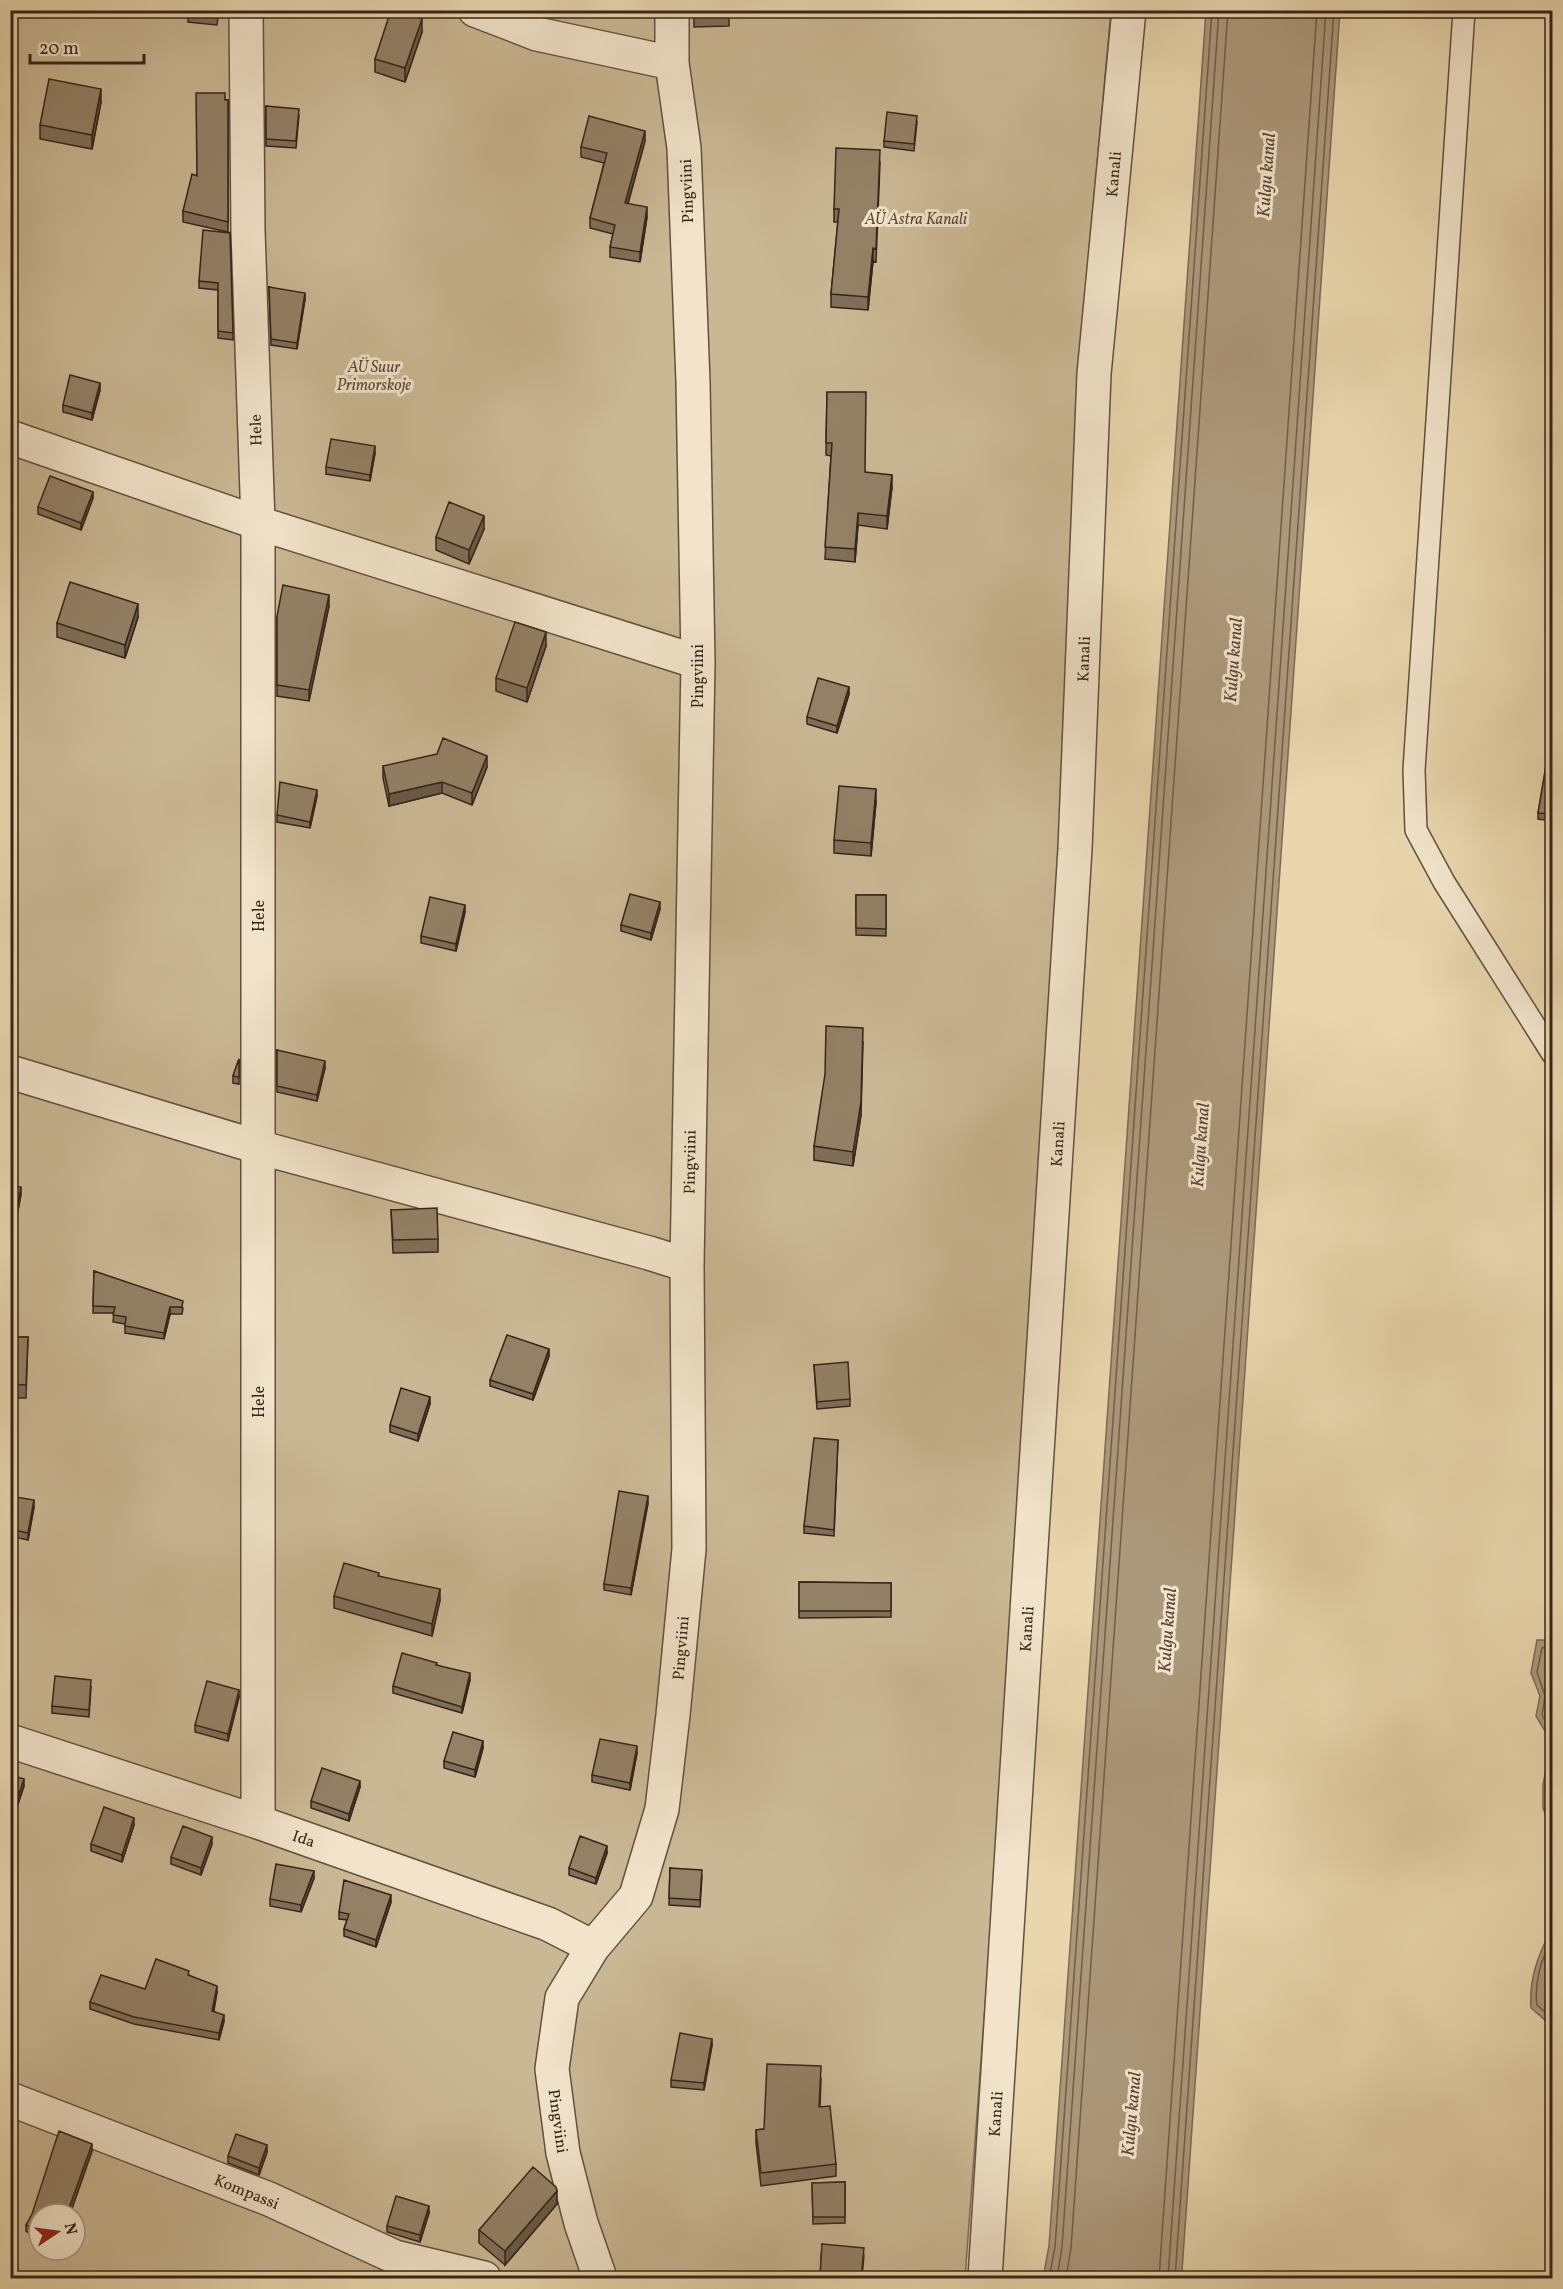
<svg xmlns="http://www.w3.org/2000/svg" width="1563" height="2289" font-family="Vollkorn,serif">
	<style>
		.green { fill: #cab894; stroke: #806e57; stroke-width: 1.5; fill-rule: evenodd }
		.water { fill: #ac997b; stroke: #7c6a54; stroke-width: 1.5 }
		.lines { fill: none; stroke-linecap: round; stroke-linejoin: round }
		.shore { stroke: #705e4a; stroke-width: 1.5 }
		.lane-casing { stroke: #62503f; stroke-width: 24 }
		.street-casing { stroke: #62503f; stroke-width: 36 }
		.lane { stroke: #f1e4ca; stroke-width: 21 }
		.street { stroke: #f1e4ca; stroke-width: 33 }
		.wall { fill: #7e6f58; stroke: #35241a; stroke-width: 1.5 }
		.shaded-wall { fill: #675a47; stroke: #35241a; stroke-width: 1.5 }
		.building { fill: #938166; stroke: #35241a; stroke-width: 1.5 }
		.labels { text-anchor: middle; stroke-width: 6; stroke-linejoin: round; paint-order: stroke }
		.street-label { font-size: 16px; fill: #35241a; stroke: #f1e4ca }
		.park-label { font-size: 16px; font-style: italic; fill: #5a4938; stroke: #f1e4ca }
		.water-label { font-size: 18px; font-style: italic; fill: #594737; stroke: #f1e4ca }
	</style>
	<rect width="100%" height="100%" fill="#e9d6ad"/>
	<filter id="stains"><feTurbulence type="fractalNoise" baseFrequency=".00333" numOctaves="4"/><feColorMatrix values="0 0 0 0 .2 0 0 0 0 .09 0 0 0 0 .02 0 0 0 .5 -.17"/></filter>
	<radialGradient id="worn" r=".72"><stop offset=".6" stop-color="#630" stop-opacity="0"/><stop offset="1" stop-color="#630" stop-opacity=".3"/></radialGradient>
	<path class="green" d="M11,11H1111L1088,264L1049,1136L965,2278H11ZM39,2214H75V2250H39Z"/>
	<path class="water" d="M1206,11H1340L1182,2271L1181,2278H1043L1049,2246Z
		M1537,1640H1552V1830L1543,1808V1785L1551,1741L1536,1716L1540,1696L1531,1673Z
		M1552,1929V2026L1531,2008C1529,1979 1538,1954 1552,1929Z"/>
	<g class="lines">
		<path class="shore" d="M1552,1645L1542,1648L1537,1672L1545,1696L1542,1715L1552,1733
			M1552,1940C1541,1959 1534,1983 1537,2005L1552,2018
			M1049,2278L1055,2247L1212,10
			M1057,2278L1062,2247L1219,10
			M1066,2278L1071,2248L1228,10
			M1159,2278L1317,10
			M1168,2278L1326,10
			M1175,2278L1334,10"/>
		<g class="lane-casing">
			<path id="lane" d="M1464,10L1414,770L1416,830L1444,882L1552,1053"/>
		</g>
		<g class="street-casing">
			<path id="street" d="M246,10L248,231L258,523V1822
				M475,10L537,34L672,63
				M10,437L258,523L698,662
				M10,1072L258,1147L649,1253L687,1265
				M10,1741L258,1822L548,1924L593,1947
				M10,2099L269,2199L395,2257L484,2278
				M600,2278L581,2223L563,2153L552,2069L562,1998L593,1947L636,1896L662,1809L673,1715L689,1549L687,1265L698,662L693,382L684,148L672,63V10
				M985,2278L1075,849L1094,374L1129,10"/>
		</g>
		<use href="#lane" class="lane"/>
		<use href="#street" class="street"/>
	</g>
	<path class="wall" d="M219,10L217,25L188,22V15Z
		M694,10H729V26L694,27Z
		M422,32L405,82L375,72V59Z
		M225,100H228V232L183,222V211Z
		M101,102L92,149L40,139V125Z
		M266,106L299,115L296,148L266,146Z
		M917,122L914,151L884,147V141Z
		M645,141L628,204L647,217L640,262L610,257V247L613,234L590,228V218L604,163L581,157V147Z
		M880,163L876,262L873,261L868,310L831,307V294L838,222H834V209Z
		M230,233L233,340L218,338V290L199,288V281Z
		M269,287L305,299L297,349L271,345Z
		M100,390L92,420L63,412V405Z
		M827,392L865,472L892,487L887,529L858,525L855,562L825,559L831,456L826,455Z
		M375,453L370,481L326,474V467Z
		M93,498L81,530L38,514V507Z
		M484,529L469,564L436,550V537Z
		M329,606L309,701L277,696V616Z
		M138,617L125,658L57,637V623Z
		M546,646L527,702L496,691V678Z
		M849,694L837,733L807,724V717Z
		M1552,731V821L1538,819V813Z
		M383,766L487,767L472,805L442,793L389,806L383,778Z
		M10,789L17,796L14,830L10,829Z
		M317,796L310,828L277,822V815Z
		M876,802L871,856L834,853V840Z
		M856,895H886V936L856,935Z
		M660,909L651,940L621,931V925Z
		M465,912L456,951L421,943V936Z
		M10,969L17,977L14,1023H10Z
		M277,1050L325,1068L317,1101L277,1092Z
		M239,1059V1084L233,1083V1076Z
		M861,1115L853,1166L814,1160V1146Z
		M10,1185L21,1194L14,1232H10Z
		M391,1210L438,1239V1252L393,1253Z
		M94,1271L183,1308L182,1314H170L164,1339L125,1333V1324L113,1322L114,1313H93Z
		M10,1337H28L26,1398H10Z
		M549,1356L533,1400L490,1386V1380Z
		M814,1365L850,1399V1406L817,1409Z
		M430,1404L418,1441L390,1432V1425Z
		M838,1440L834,1536L804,1533V1526Z
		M10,1496L34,1507L28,1540L10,1536Z
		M648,1503L631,1595L604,1590V1584Z
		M379,1576L440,1600L432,1636L334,1608V1596Z
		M799,1582L891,1583V1617L799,1618Z
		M437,1665L470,1680L462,1713L393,1693V1686Z
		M91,1687L89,1717L52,1713V1706Z
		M239,1697L228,1741L195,1732V1725Z
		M483,1748L475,1777L444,1768V1761Z
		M637,1753L630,1790L592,1782V1775Z
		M10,1775L24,1786L14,1816L10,1814Z
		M360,1787L349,1821L311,1808V1801Z
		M134,1825L122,1862L91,1851V1844Z
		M212,1844L201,1875L171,1864V1857Z
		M607,1853L596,1884L569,1875V1868Z
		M670,1868L702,1876L700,1907L669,1905Z
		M314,1878L301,1912L270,1906V1899Z
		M391,1902L376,1947L344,1936V1929L347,1920L339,1919V1912Z
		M189,1975L217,1992L214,2011L224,2021L219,2040L134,2024L90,2009V2002L145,1989Z
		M712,2045L704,2090L671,2087V2080Z
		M821,2079L820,2107L836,2164V2176L761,2186L756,2143V2130L764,2129Z
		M92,2151L70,2214H39V2240L26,2231V2225Z
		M267,2152L259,2175L228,2163V2156Z
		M845,2182V2223L813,2224L812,2183Z
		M557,2204L505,2265L479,2243V2230Z
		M429,2213L420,2242L387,2232V2226Z
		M822,2244L864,2255L862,2278H820Z"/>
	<path class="shaded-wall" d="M422,19V32L405,82V68Z
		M101,89V102L92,149V135Z
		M645,131V141L625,213V203Z
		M647,207V217L640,262V252Z
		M873,248V261L868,310V297Z
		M305,293V299L297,349V343Z
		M100,383V390L92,420V413Z
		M375,446V453L370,481V475Z
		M892,475V487L887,529V516Z
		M93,492V498L81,530V523Z
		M858,513V525L855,562V549Z
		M484,516V529L469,564V550Z
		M329,595V606L309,701V690Z
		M138,604V617L125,658V645Z
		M546,632V646L527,702V688Z
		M849,687V694L837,733V726Z
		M487,756V767L472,805V793Z
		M442,782V793L389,806V794Z
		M876,789V802L871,856V843Z
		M317,790V796L310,828V822Z
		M660,902V909L651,940V933Z
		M465,905V912L456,951V944Z
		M863,1041L861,1115L853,1166V1152Z
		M325,1061V1068L317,1101V1095Z
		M21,1187V1194L14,1232V1225Z
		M170,1307V1314L164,1339V1333Z
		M549,1349V1356L533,1400V1394Z
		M430,1397V1404L418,1441V1434Z
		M648,1496V1503L631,1595V1588Z
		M34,1500V1507L28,1540V1533Z
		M440,1589V1600L432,1636V1624Z
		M470,1673V1680L462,1713V1707Z
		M239,1690V1697L228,1741V1734Z
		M483,1741V1748L475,1777V1770Z
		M637,1746V1753L630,1790V1783Z
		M24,1779V1786L14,1816V1809Z
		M360,1781V1787L349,1821V1814Z
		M134,1818V1825L122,1862V1855Z
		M212,1837V1844L201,1875V1868Z
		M607,1846V1853L596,1884V1878Z
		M314,1871V1878L301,1912V1905Z
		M391,1895V1902L376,1947V1940Z
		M217,1986V1992L212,2018V2011Z
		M224,2015V2021L219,2040V2033Z
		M712,2039V2045L704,2090V2083Z
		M92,2144V2151L70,2214H67Z
		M267,2145V2152L259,2175V2168Z
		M557,2191V2204L505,2265V2251Z
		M429,2206V2213L420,2242V2235Z"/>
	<path class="building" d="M188,10H218L217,18L188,15Z
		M391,10H397L422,19L405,68L375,59Z
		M694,10H729V13L694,14Z
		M49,79L101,89L92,135L40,125Z
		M196,93H225V100H228V222L183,211L192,174L197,176Z
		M266,106L299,109L296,141L266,139Z
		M887,112L917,116L914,144L884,141Z
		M589,116L645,131L625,203L647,207L640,252L610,247L615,225L590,218L607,153L581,147Z
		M836,148L880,150L876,249L873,248L868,297L831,294L839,209H834Z
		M203,230L230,233L233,333L218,331V283L199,281Z
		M269,287L305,293L297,343L271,339Z
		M70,375L100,383L92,413L63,405Z
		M827,392H866L865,472L892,475L887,516L858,513L855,549L825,547L832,443H826Z
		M331,439L375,446L370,475L326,467Z
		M50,476L93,492L81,523L38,507Z
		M449,502L484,516L469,550L436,537Z
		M70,582L138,604L125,645L57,623Z
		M283,585L329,595L309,690L277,685V616Z
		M515,622L546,632L527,688L496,678Z
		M818,678L849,687L837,726L807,717Z
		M1552,731V814L1538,813Z
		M443,738L487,756L472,793L442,782L389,794L383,766L437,754Z
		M280,782L317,790L310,822L277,815Z
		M839,786L876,789L871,843L834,840Z
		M10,789H17L14,823H10Z
		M630,894L660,902L651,933L621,925Z
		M856,895H886V929L856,928Z
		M430,897L465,905L456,944L421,936Z
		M10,969L17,970L14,1017L10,1016Z
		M826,1026L863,1028L861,1102L853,1152L814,1146L825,1074Z
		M277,1050L325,1061L317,1095L277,1086Z
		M239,1059V1077L233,1076Z
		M10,1185L21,1187L14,1225H10Z
		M437,1208L438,1239L393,1240L391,1210Z
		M94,1271L183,1301L182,1307H170L164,1333L125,1326L126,1317L113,1315L115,1307L93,1306Z
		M507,1335L549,1349L533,1394L490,1380Z
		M10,1337H28L26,1385L10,1384Z
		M848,1362L850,1399L817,1402L814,1365Z
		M401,1388L430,1397L418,1434L390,1425Z
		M814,1438L838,1440L834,1530L804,1526Z
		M619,1491L648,1496L631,1588L604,1584Z
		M10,1496L34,1500L28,1533L10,1529Z
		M344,1563L379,1573L378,1576L440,1589L432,1624L334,1596Z
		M799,1582L891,1583V1611H799Z
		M402,1653L437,1663L436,1665L470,1673L462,1707L393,1686Z
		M55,1676L91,1680L89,1710L52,1706Z
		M207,1681L239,1690L228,1734L195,1725Z
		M453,1732L483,1741L475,1770L444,1761Z
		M600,1739L637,1746L630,1783L592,1775Z
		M322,1768L360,1781L349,1814L311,1801Z
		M10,1775L24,1779L14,1809L10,1808Z
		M104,1807L134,1818L122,1855L91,1844Z
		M183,1826L212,1837L201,1868L171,1857Z
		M580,1836L607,1846L596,1878L569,1868Z
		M276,1864L314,1871L301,1905L270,1899Z
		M670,1868L702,1870L700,1900L669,1898Z
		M344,1880L391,1895L376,1940L344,1929L349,1914L339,1912Z
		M156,1959L189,1971L188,1975L217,1986L212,2011L224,2015L219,2033L134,2017L90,2002L101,1975L145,1989Z
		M680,2033L712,2039L704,2083L671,2080Z
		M767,2064L821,2066L819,2107L830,2106L836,2164L761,2173L756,2130L764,2129Z
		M59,2131L92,2144L67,2214H39V2233L26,2225L32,2214Z
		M236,2134L267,2145L259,2168L228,2156Z
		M533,2167L556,2187L557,2191L505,2251L479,2230Z
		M845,2182V2217H813L812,2183Z
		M396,2196L429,2206L420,2235L387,2226Z
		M822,2244L864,2248L861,2278L820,2276Z"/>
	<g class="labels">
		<g class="street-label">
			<text transform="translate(1113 174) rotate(-85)" y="6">Kanali</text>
			<text transform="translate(686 191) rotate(-92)" y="6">Pingviini</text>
			<text transform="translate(255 430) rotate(-92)" y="6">Hele</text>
			<text transform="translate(1083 659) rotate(-88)" y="6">Kanali</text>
			<text transform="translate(697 676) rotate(-90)" y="6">Pingviini</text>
			<text transform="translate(258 916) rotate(-90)" y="6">Hele</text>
			<text transform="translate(1057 1144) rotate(-86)" y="6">Kanali</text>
			<text transform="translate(689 1162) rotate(-89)" y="6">Pingviini</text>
			<text transform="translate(258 1402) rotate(-90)" y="6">Hele</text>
			<text transform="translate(1026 1629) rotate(-86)" y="6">Kanali</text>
			<text transform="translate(680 1648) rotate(-85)" y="6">Pingviini</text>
			<text transform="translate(304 1838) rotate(19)" y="6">Ida</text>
			<text transform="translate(995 2114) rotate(-86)" y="6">Kanali</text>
			<text transform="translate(559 2121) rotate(82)" y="6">Pingviini</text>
			<text transform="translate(247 2191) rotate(22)" y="6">Kompassi</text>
		</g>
		<g class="park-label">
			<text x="916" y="224">AÜ Astra Kanali</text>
			<text x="374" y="372">AÜ Suur<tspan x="374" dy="18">Primorskoje</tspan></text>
		</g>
		<g class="water-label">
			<text transform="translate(1266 175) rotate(-86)" y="6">Kulgu kanal</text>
			<text transform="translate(1233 660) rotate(-86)" y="6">Kulgu kanal</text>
			<text transform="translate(1200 1145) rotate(-86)" y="6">Kulgu kanal</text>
			<text transform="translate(1167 1630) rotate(-86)" y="6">Kulgu kanal</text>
			<text transform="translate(1131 2114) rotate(-85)" y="6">Kulgu kanal</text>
		</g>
	</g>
	<rect width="1563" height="2289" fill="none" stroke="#e9d6ad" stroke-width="36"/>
	<rect x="12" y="12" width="1539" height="2265" fill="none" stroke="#35241a" stroke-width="3"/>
	<rect x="18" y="18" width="1527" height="2253" fill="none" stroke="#35241a" stroke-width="1.5"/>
	<g transform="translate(57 2232) rotate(77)"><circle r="28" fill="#f1e4ca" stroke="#a69784" stroke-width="1.5"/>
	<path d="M0-4.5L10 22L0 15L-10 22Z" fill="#8f2418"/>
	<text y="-9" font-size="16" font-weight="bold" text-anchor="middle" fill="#35241a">N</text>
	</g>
	<path d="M30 54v9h114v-9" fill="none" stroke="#35241a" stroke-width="3"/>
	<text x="39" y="54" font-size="18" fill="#35241a" stroke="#f1e4ca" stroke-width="4.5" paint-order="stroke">20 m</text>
	<rect width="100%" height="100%" filter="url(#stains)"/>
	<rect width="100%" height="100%" fill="url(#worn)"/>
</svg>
